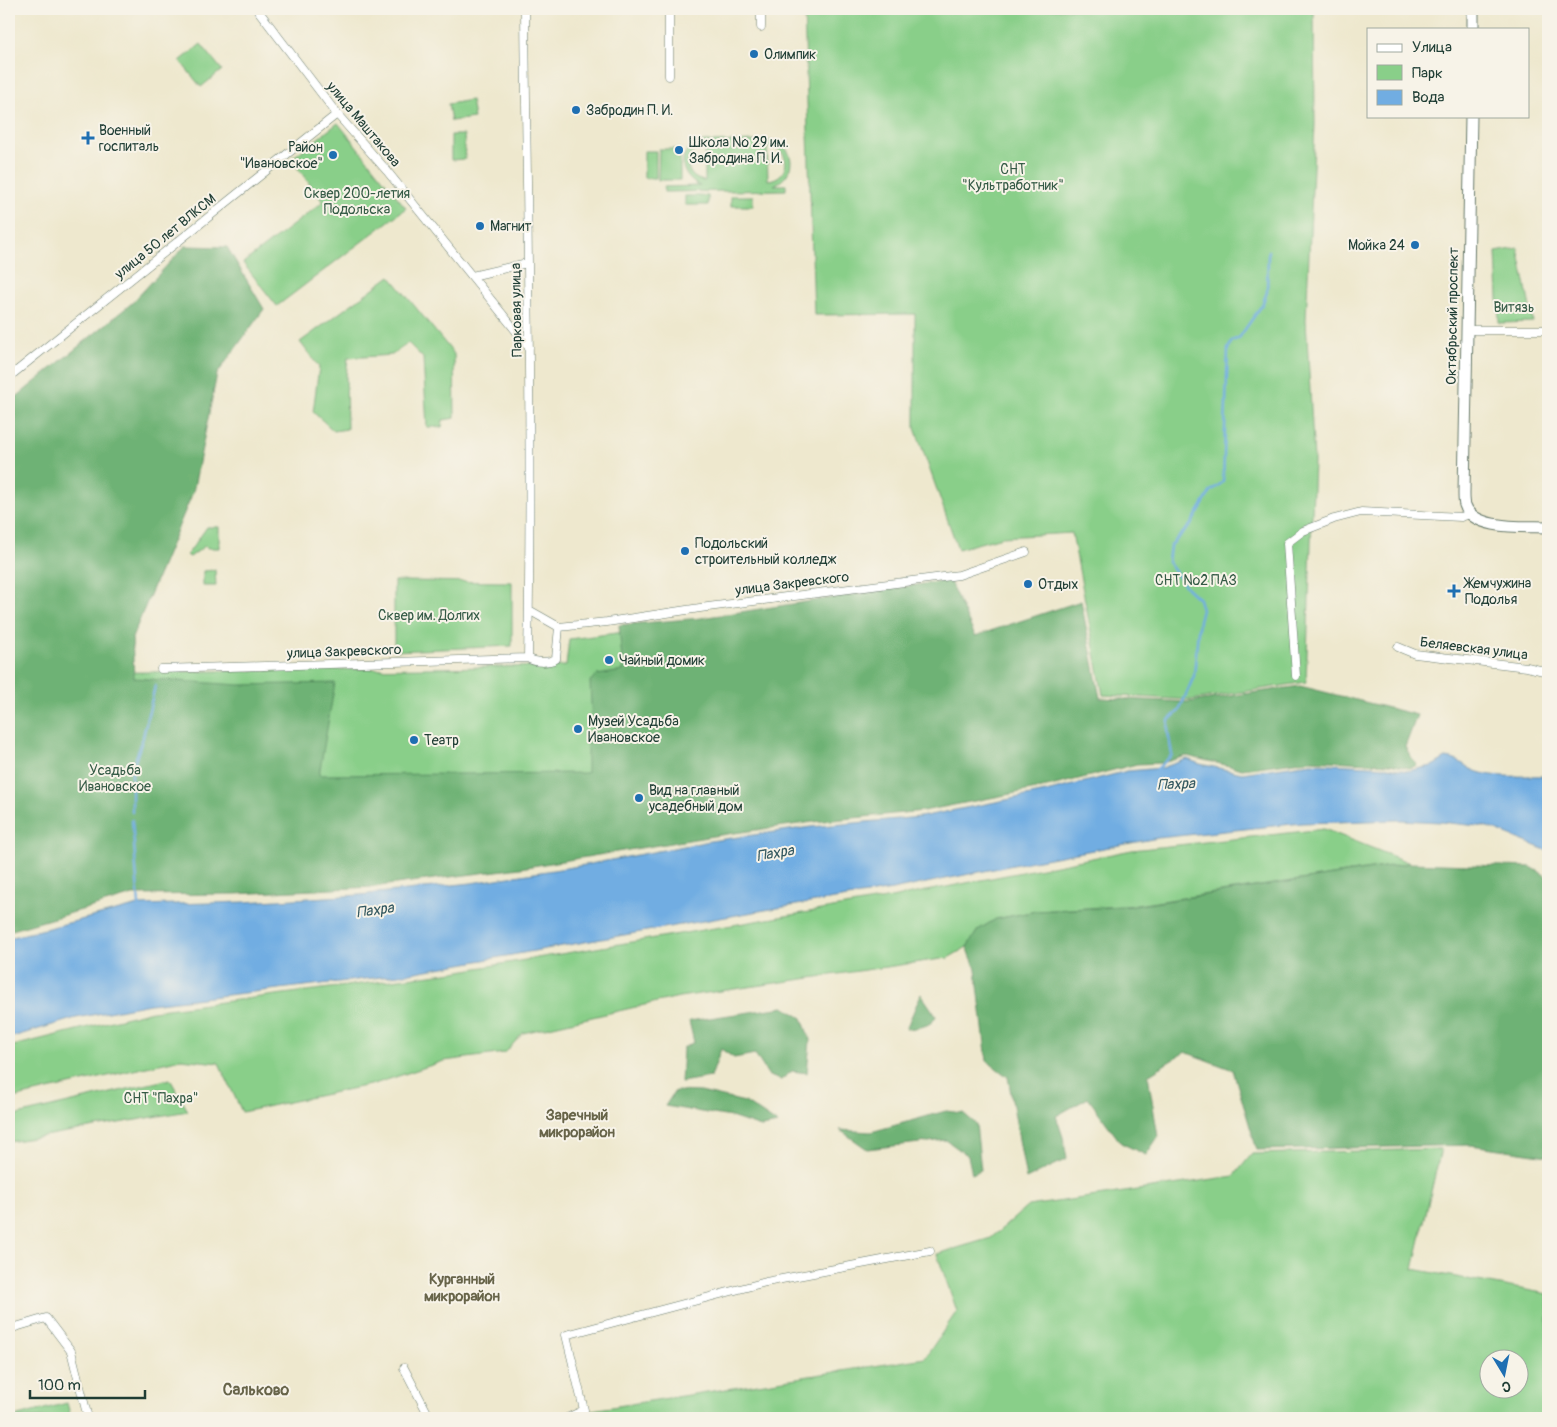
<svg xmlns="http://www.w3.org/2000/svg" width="1557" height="1427" font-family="Pangolin,sans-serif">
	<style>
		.green { fill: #89cf89; stroke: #54865e; fill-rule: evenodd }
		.forest { fill: #6eb275; stroke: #467854 }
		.water { fill: #71ade2; stroke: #48758b }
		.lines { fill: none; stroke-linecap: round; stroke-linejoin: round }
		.stream { stroke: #71ade2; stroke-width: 2.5 }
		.minor-casing { stroke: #67796a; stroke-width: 9 }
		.secondary-casing { stroke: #67796a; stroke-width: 13 }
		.minor { stroke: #fff; stroke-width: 8 }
		.secondary { stroke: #fff; stroke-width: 11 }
		.poi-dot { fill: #1f6fb2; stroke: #f7f3e8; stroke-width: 2 }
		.labels { text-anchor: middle; stroke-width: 4; stroke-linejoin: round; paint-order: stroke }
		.poi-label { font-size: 14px; fill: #1f3d34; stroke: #f7f3e8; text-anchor: start }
		.street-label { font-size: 14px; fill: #1f3d34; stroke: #f7f3e8 }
		.park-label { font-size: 14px; fill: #345a45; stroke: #f7f3e8 }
		.water-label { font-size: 15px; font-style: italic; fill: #345960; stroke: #f7f3e8 }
		.neighbourhood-label { font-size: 15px; font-weight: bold; fill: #676449; stroke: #f7f3e8 }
		.quarter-label { font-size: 16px; font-weight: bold; fill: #676449; stroke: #f7f3e8 }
	</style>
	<rect width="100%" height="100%" fill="#f7f3e8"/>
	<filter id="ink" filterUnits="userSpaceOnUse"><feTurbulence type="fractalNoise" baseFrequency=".02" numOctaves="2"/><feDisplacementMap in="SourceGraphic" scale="10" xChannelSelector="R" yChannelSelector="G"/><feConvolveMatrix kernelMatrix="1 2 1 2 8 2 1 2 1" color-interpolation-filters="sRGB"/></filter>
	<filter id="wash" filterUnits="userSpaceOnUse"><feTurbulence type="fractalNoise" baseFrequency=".0096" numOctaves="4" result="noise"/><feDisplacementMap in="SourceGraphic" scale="20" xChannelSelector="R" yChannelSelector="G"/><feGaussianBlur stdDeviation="1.12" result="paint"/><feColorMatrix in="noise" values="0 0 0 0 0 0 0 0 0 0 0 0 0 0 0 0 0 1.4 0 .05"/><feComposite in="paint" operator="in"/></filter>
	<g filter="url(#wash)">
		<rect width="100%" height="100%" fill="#eee8ce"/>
		<path class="green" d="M804,9H1314L1315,124L1306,320L1314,461L1306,682L1191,700L1103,695L1072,533L1002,537L958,549L915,428V314L814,315Z
			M201,44L222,70L201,87L180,61Z
			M471,100L474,118L451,121L448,104Z
			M338,123L406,208L277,306L243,263L323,202L291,159Z
			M451,135H464L465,159L451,160Z
			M771,141C797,146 797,175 774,185H786V190L664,192V187L700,186C677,176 676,146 704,142ZM761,146C792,143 793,178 768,180L767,146ZM704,147H705V181C683,179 682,151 704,147Z
			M659,149H680V180H658Z
			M644,151H656V178H644Z
			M685,196H708V205H685Z
			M731,196H753V206H731Z
			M1518,248L1533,322L1499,323L1496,252Z
			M390,276L454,354L455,418L443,420L442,427H427L423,358L408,343L392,355L348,358L346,376L347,429L334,431L313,412L319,367L300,342Z
			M207,527H219V548H208L205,546L190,557L187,555Z
			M215,570L216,586H203V571Z
			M394,581L512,582V646L394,651Z
			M944,592L976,782L135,882L9,674L566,666L569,639Z
			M1324,829L1410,863L1136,905L1036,911L996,919L978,930L967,947L948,958L679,997L523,1033L505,1053L444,1061L374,1084L242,1112L219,1063L181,1059L9,1099V1047L152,1011L454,972L886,899L1132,850Z
			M170,1079L188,1111L9,1142V1117Z
			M1441,1149L1413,1269L1548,1294V1412L1546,1418H576L592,1410L925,1358L957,1311L937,1254L991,1238L1028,1206L1234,1176L1252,1154ZM1490,1360H1520V1390H1490Z
			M67,1403L71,1418H10Z"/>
		<path class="forest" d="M185,246L227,247L264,309L217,374L193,492L132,638L134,678L239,685L335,683L319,775L587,773V743L592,727L590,681L597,675L623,671L619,625L701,618L949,580L975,636L1081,601L1100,698L1189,702L1300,686L1417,715L1405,747L1417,766L1408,768L1390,764L1310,760L1242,769L1187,756L1162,763L1137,764L1047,787L923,811L813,822L713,836L520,868L372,887L235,894L133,895L9,931V403L132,303Z
			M1410,863L1531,867L1548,877V1156L1471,1145L1257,1150L1233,1070L1185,1052L1148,1075L1158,1137L1146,1155L1121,1143L1088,1098L1056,1116L1063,1137L1067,1159L1026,1179L1008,1077L987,1061L976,969L967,947L978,930L996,919L1036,911L1134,906Z
			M921,994L936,1016C932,1027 917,1028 906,1029Z
			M784,1007L802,1018L810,1040L807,1073L792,1071L781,1080L769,1076L755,1054L734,1058L721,1049L711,1077L681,1082L683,1048L694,1042L689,1021Z
			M675,1091L701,1092L745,1102L778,1124L761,1127L731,1117L665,1106Z
			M946,1111L963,1113L976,1124L981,1170L972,1174L968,1156L946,1140L867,1149L840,1130L871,1132Z"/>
		<path class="water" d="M1446,758C1463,760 1465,768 1478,772C1501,779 1525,775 1548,776V851L1488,827L1440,822L1401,820L1302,823L1158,838L1028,862L892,890L765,910L399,975L150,1004L76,1018L9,1038V938L139,905L244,902L360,895L471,883L585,865L710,841L811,827L920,817L1046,792L1127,771L1162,768L1187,759L1200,764L1242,773L1311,763L1388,767L1407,771L1432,766Z"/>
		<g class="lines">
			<path class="stream" d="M1156,770L1172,755L1168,732L1169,720L1179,711L1194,676L1199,620L1202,610L1199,599L1187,588L1168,562L1170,546L1190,526L1211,491L1223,482L1228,349L1232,341L1239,338L1262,305L1267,292L1268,255L1269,251
				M132,812V770L143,737L155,686
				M132,820L139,905"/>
		</g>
	</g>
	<g filter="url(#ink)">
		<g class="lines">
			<g class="minor-casing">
				<path id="minor" d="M257,9L337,114L387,171L529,347
					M525,9C527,225 532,441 528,658C535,663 548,663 556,659L559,627L529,610
					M669,9V76
					M761,9V27
					M472,276L527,263
					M1467,330H1548
					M9,377L337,114
					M559,627L607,622L700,608L959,575L1026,552
					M1398,647L1415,654L1527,667L1548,672
					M161,669L528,658
					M1296,676L1287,543L1303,531L1334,519L1361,512L1461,517L1470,514
					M9,1329L46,1318L71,1351L88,1418
					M404,1368L430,1418
					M567,1418L584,1410L566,1335L766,1282L930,1251"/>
			</g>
			<g class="secondary-casing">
				<path id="secondary" d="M1473,29V9
					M1471,116L1464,493C1464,497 1464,502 1465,505C1473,531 1527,526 1548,527"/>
			</g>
			<use href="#minor" class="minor"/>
			<use href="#secondary" class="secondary"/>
		</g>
	</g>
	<g class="poi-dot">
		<circle cx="754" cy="54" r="5"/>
		<circle cx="576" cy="110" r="5"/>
		<path d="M85.5 130.5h5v5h5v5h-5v5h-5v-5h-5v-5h5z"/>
		<circle cx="679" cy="150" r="5"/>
		<circle cx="333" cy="155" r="5"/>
		<circle cx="480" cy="226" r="5"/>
		<circle cx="1415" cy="245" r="5"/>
		<circle cx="685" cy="551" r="5"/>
		<circle cx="1028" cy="584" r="5"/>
		<path d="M1451.5 583.5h5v5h5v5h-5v5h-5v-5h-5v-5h5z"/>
		<circle cx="609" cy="660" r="5"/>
		<circle cx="578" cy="729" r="5"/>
		<circle cx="414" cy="740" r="5"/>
		<circle cx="639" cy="798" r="5"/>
	</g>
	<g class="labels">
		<g class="poi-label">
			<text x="764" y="59">Олимпик</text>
			<text x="586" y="115">Забродин П. И.</text>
			<text x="99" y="135">Военный<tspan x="99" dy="16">госпиталь</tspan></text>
			<text x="689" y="147">Школа № 29 им.<tspan x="689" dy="16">Забродина П. И.</tspan></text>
			<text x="323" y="152" text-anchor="end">Район<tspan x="323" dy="16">"Ивановское"</tspan></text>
			<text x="490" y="231">Магнит</text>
			<text x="1405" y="250" text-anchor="end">Мойка 24</text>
			<text x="695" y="548">Подольский<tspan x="695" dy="16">строительный колледж</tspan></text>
			<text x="1465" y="588">Жемчужина<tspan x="1465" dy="16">Подолья</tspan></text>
			<text x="1038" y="589">Отдых</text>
			<text x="619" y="665">Чайный домик</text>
			<text x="588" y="726">Музей Усадьба<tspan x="588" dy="16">Ивановское</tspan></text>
			<text x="424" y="745">Театр</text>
			<text x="649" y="795">Вид на главный<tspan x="649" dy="16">усадебный дом</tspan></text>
		</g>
		<g class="street-label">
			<text transform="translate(364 124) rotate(50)" y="5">улица Маштакова</text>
			<text transform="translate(165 236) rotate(-39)" y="5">улица 50 лет ВЛКСМ</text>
			<text transform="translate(516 310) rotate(-91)" y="5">Парковая улица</text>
			<text transform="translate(1452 316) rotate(-89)" y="5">Октябрьский проспект</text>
			<text transform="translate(792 583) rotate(-7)" y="5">улица Закревского</text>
			<text transform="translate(1474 648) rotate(7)" y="5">Беляевская улица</text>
			<text transform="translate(344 651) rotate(-2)" y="5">улица Закревского</text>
		</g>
		<g class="park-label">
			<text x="1013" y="174">СНТ<tspan x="1013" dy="16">"Культработник"</tspan></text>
			<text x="357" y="198">Сквер 200-летия<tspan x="357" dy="16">Подольска</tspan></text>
			<text x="1514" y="312">Витязь</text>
			<text x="1196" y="585">СНТ №2 ПАЗ</text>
			<text x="429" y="620">Сквер им. Долгих</text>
			<text x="115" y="775">Усадьба<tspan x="115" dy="16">Ивановское</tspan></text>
			<text x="161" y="1103">СНТ "Пахра"</text>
		</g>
		<g class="water-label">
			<text transform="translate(1176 784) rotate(-2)" y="5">Пахра</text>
			<text transform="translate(775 853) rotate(-10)" y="5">Пахра</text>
			<text transform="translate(375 910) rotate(-8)" y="5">Пахра</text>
		</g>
		<g class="neighbourhood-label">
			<text x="577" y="1120">Заречный<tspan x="577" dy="17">микрорайон</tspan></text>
			<text x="462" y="1284">Курганный<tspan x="462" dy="17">микрорайон</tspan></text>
		</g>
		<g class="quarter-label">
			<text x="256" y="1395">Сальково</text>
		</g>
	</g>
	<rect width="1557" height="1427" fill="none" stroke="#f7f3e8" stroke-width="30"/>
	<rect x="1367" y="28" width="162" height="90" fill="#f7f3e8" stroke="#a1aaa0"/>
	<rect x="1377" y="44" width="25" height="8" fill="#ffffff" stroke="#a1aaa0"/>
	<text x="1412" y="52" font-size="15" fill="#1f3d34">Улица</text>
	<rect x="1377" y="65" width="25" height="15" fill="#89cf89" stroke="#a1aaa0"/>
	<text x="1412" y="78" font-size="15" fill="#1f3d34">Парк</text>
	<rect x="1377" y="90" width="25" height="15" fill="#71ade2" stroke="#a1aaa0"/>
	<text x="1412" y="102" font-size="15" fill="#1f3d34">Вода</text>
	<g transform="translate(1504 1374) rotate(170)"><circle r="24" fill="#f7f3e8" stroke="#a1aaa0"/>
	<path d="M0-4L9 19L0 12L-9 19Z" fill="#1f6fb2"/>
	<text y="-8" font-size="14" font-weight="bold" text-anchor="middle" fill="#1f3d34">С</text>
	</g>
	<path d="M30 1390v8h115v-8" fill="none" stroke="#1f3d34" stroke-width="2.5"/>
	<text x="38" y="1390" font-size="15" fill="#1f3d34" stroke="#f7f3e8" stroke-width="4" paint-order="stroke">100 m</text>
</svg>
